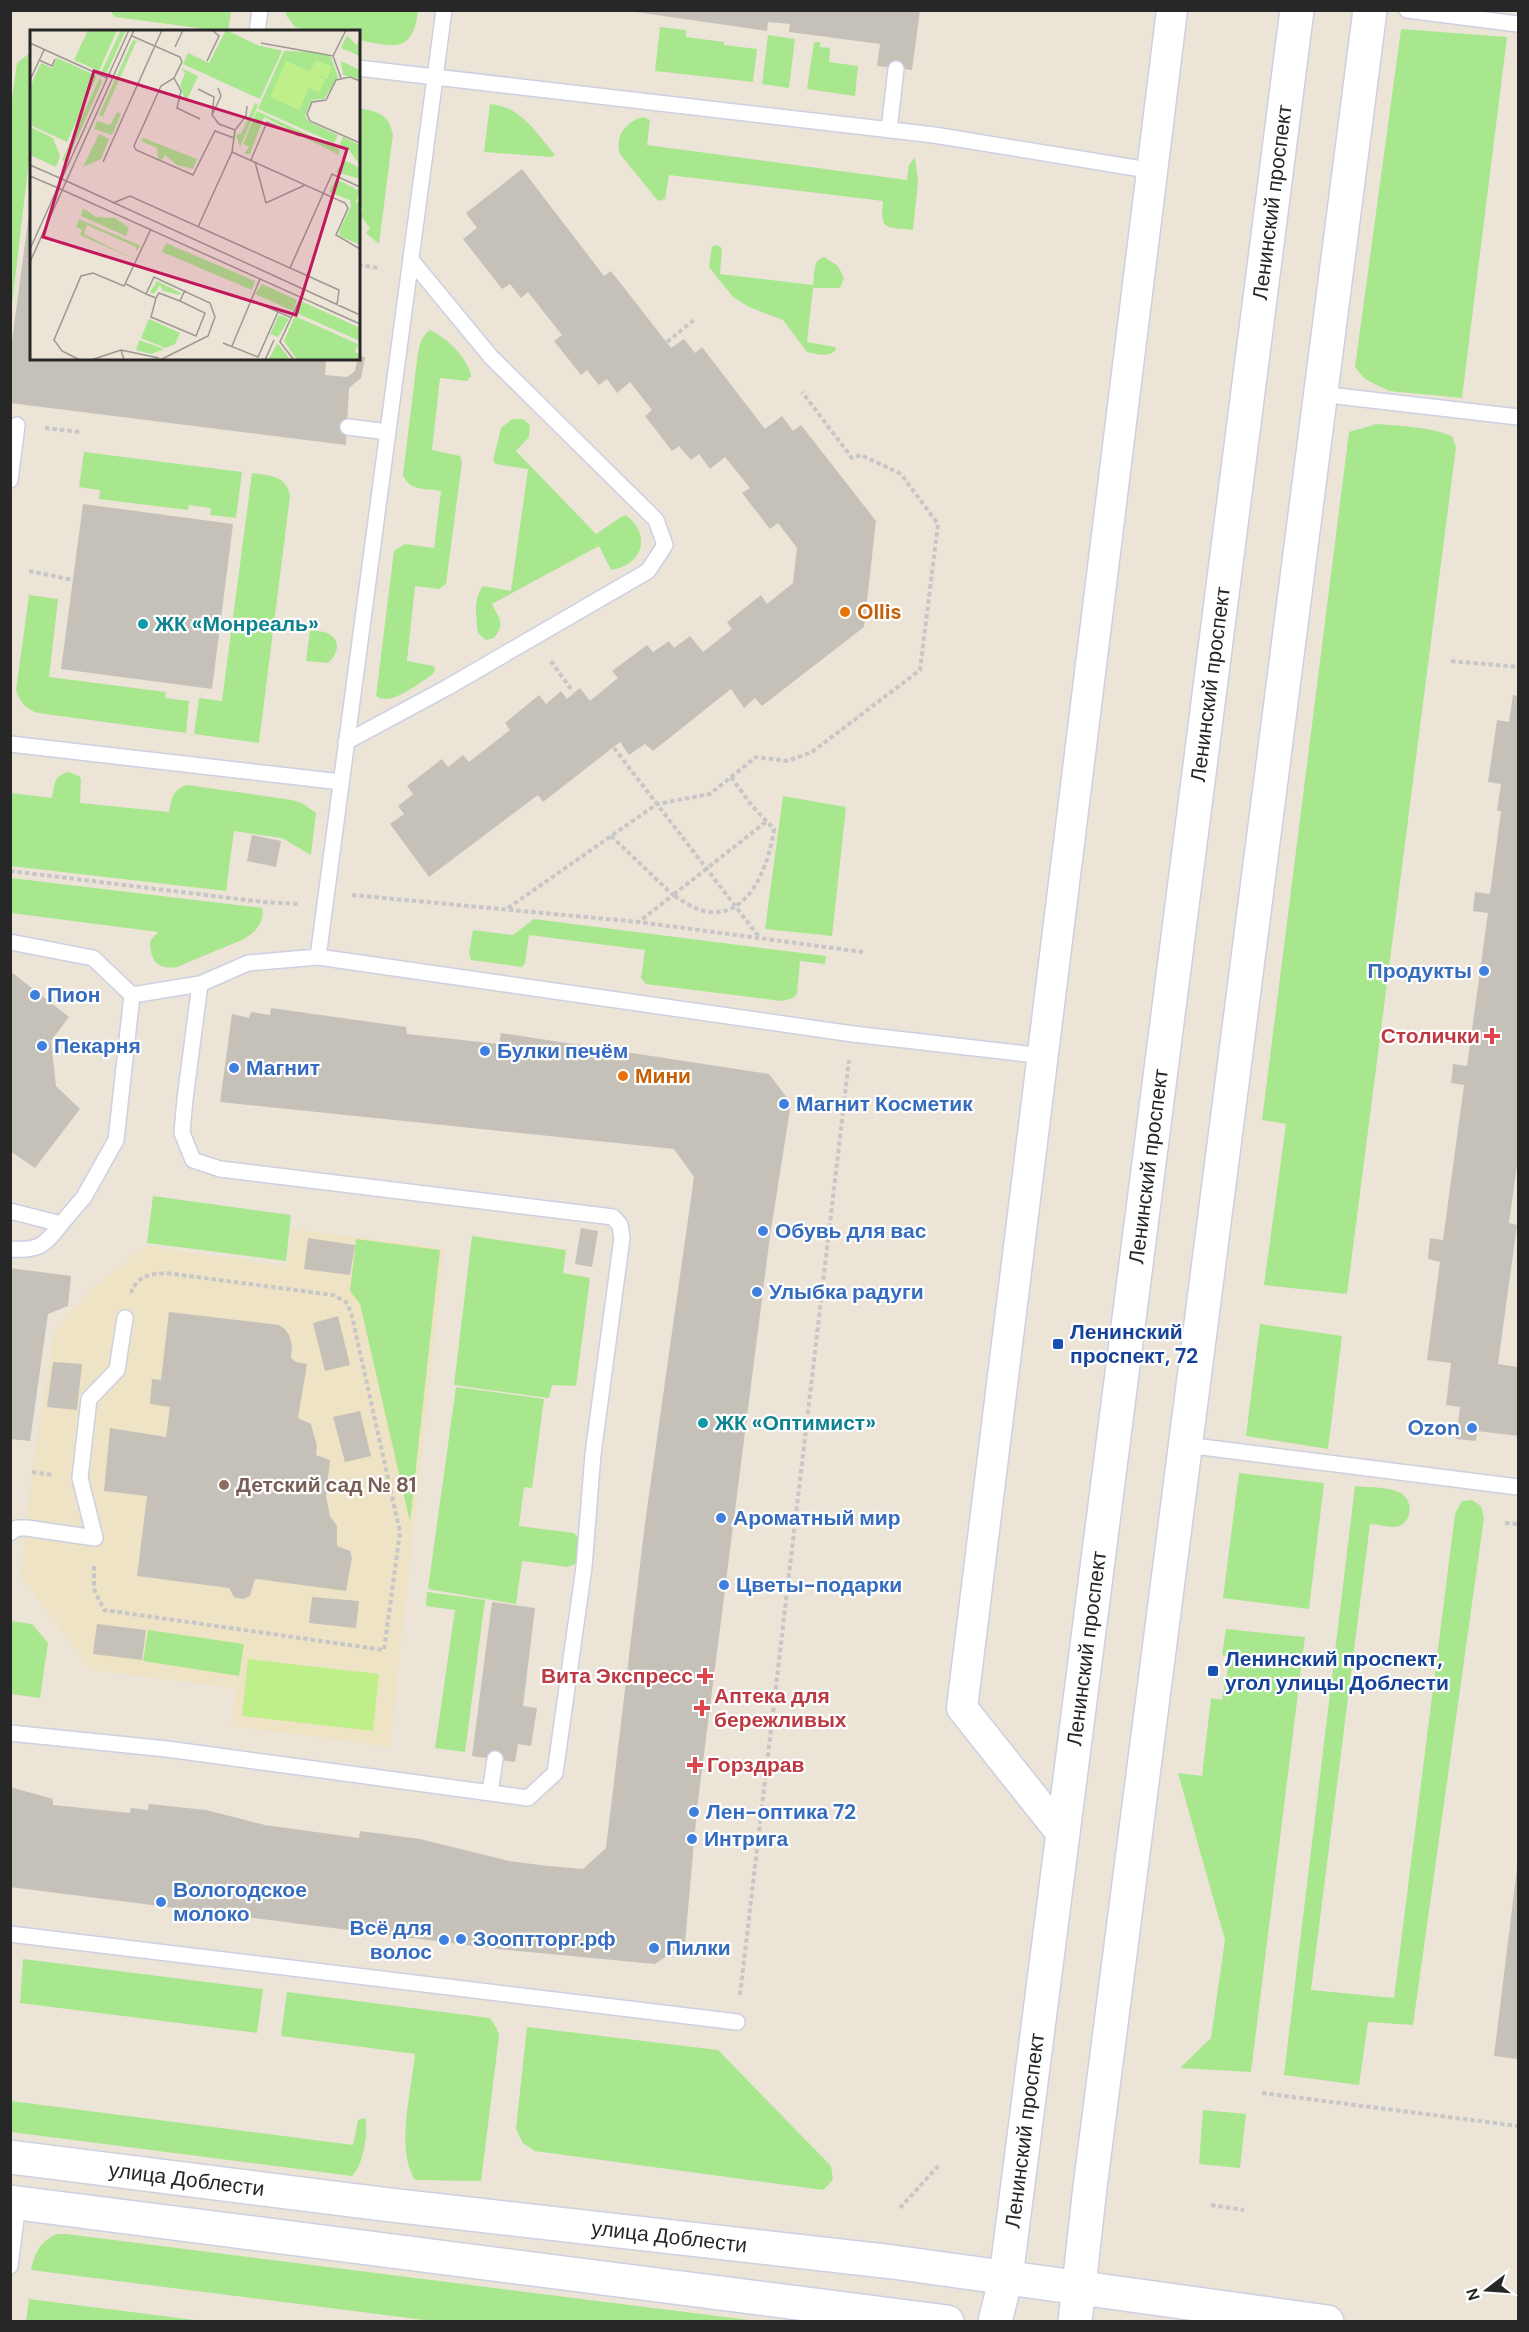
<svg xmlns="http://www.w3.org/2000/svg" width="1529" height="2332" font-family="'DM Sans',sans-serif">
	<style>
		.education { fill: #efe3c5 }
		.green { fill: #a9e78f }
		.pitch { fill: #bfef8a }
		.building { fill: #c6c1b8 }
		.lines { fill: none; stroke-linecap: round; stroke-linejoin: round }
		.service-casing { stroke: #cdd0e2; stroke-width: 18 }
		.minor-casing { stroke: #cdd0e2; stroke-width: 33 }
		.secondary-casing { stroke: #cdd0e2; stroke-width: 36 }
		.path { stroke: #c7c7c7; stroke-width: 4; stroke-dasharray: 4.5 3; stroke-linecap: butt }
		.service { stroke: #fff; stroke-width: 15 }
		.minor { stroke: #fff; stroke-width: 30 }
		.secondary { stroke: #fff; stroke-width: 33 }
		.food-dot { fill: #e8710a; stroke: #fff; stroke-width: 2 }
		.culture-dot { fill: #0f9aa8; stroke: #fff; stroke-width: 2 }
		.shop-dot { fill: #3f7fe0; stroke: #fff; stroke-width: 2 }
		.health-dot { fill: #e0444e; stroke: #fff; stroke-width: 2 }
		.transit-dot { fill: #1a4fb4; stroke: #fff; stroke-width: 2 }
		.education-dot { fill: #8d6e63; stroke: #fff; stroke-width: 2 }
		.labels { text-anchor: middle; stroke-width: 4.5; stroke-linejoin: round; paint-order: stroke }
		.street-label { font-size: 21px; fill: #272727; stroke: #fff }
		.food-label { font-size: 21px; font-weight: bold; fill: #c56008; stroke: #fff; text-anchor: start }
		.culture-label { font-size: 21px; font-weight: bold; fill: #0d838f; stroke: #fff; text-anchor: start }
		.shop-label { font-size: 21px; font-weight: bold; fill: #366cbe; stroke: #fff; text-anchor: start }
		.health-label { font-size: 21px; font-weight: bold; fill: #be3a42; stroke: #fff; text-anchor: end }
		.transit-label { font-size: 21px; font-weight: bold; fill: #164399; stroke: #fff; text-anchor: start }
		.education-label { font-size: 21px; font-weight: bold; fill: #785e54; stroke: #fff; text-anchor: start }
		.inset-road { fill: none; stroke: #9d9891; stroke-width: 1.5 }
		.view { fill: #c2185b; fill-opacity: 0.15; stroke: #c2185b; stroke-width: 3 }
		.inset-edge { fill: none; stroke: #272727; stroke-width: 3 }
	</style>
	<rect width="100%" height="100%" fill="#ebe4d7"/>
	<path class="education" d="M292,1229L444,1248L390,1747L231,1726L236,1688L91,1670L21,1576L32,1472L55,1330L93,1288L146,1246L287,1266Z"/>
	<path class="green" d="M110,11H231L228,32L115,17Z
		M286,11V10L418,11C413,54 393,47 359,40L358,32L313,31L295,27L286,15Z
		M660,27L686,30V37L724,42V45L757,49L753,82L655,71Z
		M1401,29L1507,37L1462,398L1389,391L1365,379L1355,367Z
		M768,35L795,39L789,88L762,84Z
		M814,42H820V47L830,48L829,62L858,66L855,96L807,89Z
		M31,52V143L11,313L10,113L17,63Z
		M490,104C521,106 537,134 555,155L551,157L484,152Z
		M359,108C379,113 387,112 393,134L379,244L366,233L370,228L359,214L363,211L358,204Z
		M644,117L650,120L647,145L907,180L909,165L915,157L918,182L913,230C885,227 880,231 883,201L669,175L665,199L658,201L620,154C614,136 627,120 644,117Z
		M717,245L722,248L720,274L813,285C815,275 812,260 824,257L838,266L844,278L840,288H813L807,342L835,347L836,350C828,358 817,354 807,352L783,320L749,307L733,297L709,267L712,246Z
		M430,330C447,338 468,358 471,376L467,381L440,378L432,450L460,456L462,462L446,584L439,589L415,586L407,661L434,666L435,670L432,675C418,683 392,707 376,696L394,551L405,544L434,548L441,491C426,488 410,492 403,475L417,360C419,348 420,337 430,330Z
		M512,419H523L530,425L529,437L516,451L596,534L621,517L626,515C652,535 643,565 611,570L599,546L492,604C499,619 506,623 494,638L486,640L478,633C476,618 473,598 483,586L511,591L528,469L496,464L493,461L501,428Z
		M1377,424C1402,426 1429,427 1452,436L1456,447L1347,1294L1264,1285L1286,1124L1262,1120L1349,432Z
		M84,452L242,472L236,518L210,515L211,508L189,505L188,510L99,499L100,490L79,487Z
		M252,473C270,476 286,475 290,496L259,743L194,734L199,698L222,701Z
		M29,595L58,599L49,677L166,692L165,698L189,701L186,733L38,713C26,709 20,703 16,690Z
		M310,630C316,631 324,631 329,634C342,641 337,656 328,663L306,661Z
		M69,772L79,776L81,779L80,803L169,812C172,798 172,790 187,785L292,800L302,803L316,813L311,855L282,838L234,831L226,891L11,866V793L52,798C55,785 53,775 69,772Z
		M783,796L846,807L832,936L765,929Z
		M11,878L262,908C265,922 256,932 244,939L177,967C157,970 150,960 150,941L158,932L11,913Z
		M534,919L826,956L825,964L800,961L797,994L793,998L782,1001L646,984L641,978L645,950L529,935L525,963L522,967L471,960L469,953L473,930L513,935Z
		M153,1196L291,1215L286,1261L147,1243Z
		M472,1236L566,1250L563,1273L590,1278L576,1386L552,1385L549,1398L454,1385Z
		M356,1239L440,1250L410,1522L360,1304L350,1291Z
		M1260,1324L1342,1336L1328,1449L1246,1436Z
		M456,1387L544,1399L532,1488L524,1487L519,1526L574,1533L581,1541L577,1563L568,1567L522,1561L516,1604L428,1589Z
		M1239,1473L1324,1483L1309,1609L1223,1598Z
		M1355,1486C1369,1488 1390,1486 1402,1494C1415,1503 1411,1526 1394,1527C1387,1527 1378,1524 1370,1524L1311,1990L1394,1998L1455,1514L1462,1501L1472,1500L1481,1506L1484,1518L1413,2025L1368,2022L1359,2085L1284,2075Z
		M427,1592L485,1600L465,1752L435,1748L455,1610L426,1606Z
		M11,1621L32,1624L48,1643L40,1698L11,1694Z
		M1226,1629L1305,1637L1251,2072L1180,2068L1211,2038L1225,1940L1178,1773L1202,1776L1211,1698L1222,1700L1230,1657L1222,1655Z
		M148,1630L244,1644L239,1676L143,1661Z
		M23,1959L263,1989L257,2033L20,2003Z
		M287,1992L490,2018L497,2029L499,2036L481,2181L415,2180C395,2149 412,2089 415,2054L281,2036Z
		M527,2027L718,2050L831,2166L833,2180L823,2190L535,2151L523,2143L516,2129Z
		M11,2101L353,2145L358,2120L365,2118C369,2132 363,2166 352,2176L11,2132Z
		M1203,2110L1246,2114L1240,2168L1199,2164Z
		M57,2234H66L757,2321H432L31,2270C35,2253 40,2241 57,2234Z
		M29,2299L202,2321H26Z"/>
	<path class="pitch" d="M248,1659L379,1674L373,1731L242,1716Z"/>
	<path class="building" d="M622,10H920L912,70L877,66L880,44L789,32L790,24L768,22L767,31Z
		M522,169L604,276L611,271L671,348L684,339L695,353L702,347L765,429L782,416L793,431L801,425L876,521L864,627L762,706L755,698L744,708L731,689L653,751L645,744L629,755L620,742L543,802L538,795L429,877L390,824L404,814L398,806L413,794L407,786L442,759L448,767L463,755L469,762L510,730L505,723L539,695L546,704L561,691L567,699L580,688L590,701L618,678L612,671L647,645L653,652L669,641L674,648L690,636L703,652L732,629L727,622L761,595L767,604L793,583L797,548L778,523L770,529L742,493L750,488L725,457L710,469L699,454L691,460L679,446L672,451L645,416L652,410L630,382L617,393L607,379L599,385L587,370L581,375L554,341L562,335L528,292L521,298L510,284L502,289L463,239L477,228L466,213Z
		M30,206L32,358H326L325,375L347,377L355,371L358,356L365,357L361,378L349,388L346,445L10,403V356Z
		M83,504L233,524L212,689L61,669Z
		M1513,695L1518,696V1158L1509,1223L1517,1225L1498,1364L1518,1367V1436L1477,1431L1476,1441L1456,1439L1460,1407L1446,1405L1451,1363L1427,1360L1440,1262L1428,1259L1430,1238L1443,1240L1464,1085L1451,1083L1453,1064L1467,1066L1488,913L1473,911L1475,892L1490,894L1501,811H1497L1501,784L1488,782L1497,720L1509,722Z
		M252,835L281,841L276,867L247,861Z
		M10,971L69,1017L51,1041L56,1086L80,1109L35,1168L10,1151Z
		M271,1008L406,1027L407,1034L499,1044L501,1033L769,1074L791,1103L770,1236L697,1809L685,1943L655,1964L498,1949L10,1887V1787L53,1799V1805L130,1813L131,1808L148,1810L149,1804L206,1810L265,1825L359,1838L360,1831L420,1839L509,1861L548,1866L583,1869L606,1848L645,1523L694,1177L674,1149L220,1102L232,1014L249,1018L251,1012L270,1015Z
		M581,1228L598,1231L592,1267L575,1264Z
		M308,1238L355,1245L350,1275L304,1269Z
		M10,1268L71,1276L68,1306L48,1314L30,1441L10,1439Z
		M169,1312L279,1325L285,1329L289,1335L292,1345L291,1358L296,1362L307,1364L298,1418L311,1424L317,1446L316,1455L330,1460L326,1496L330,1516L337,1526V1546L350,1551L352,1558L346,1591L257,1579H255L250,1596L243,1599L234,1597L229,1588L137,1576L147,1496L104,1491L110,1428L166,1437L170,1407L150,1404L152,1379L161,1380Z
		M338,1316L350,1365L325,1371L313,1323Z
		M53,1362L82,1364L77,1410L47,1407Z
		M360,1411L371,1456L345,1462L333,1417Z
		M312,1597L359,1601L356,1628L309,1623Z
		M492,1602L535,1608L523,1706L537,1708L531,1746L518,1744L515,1762L472,1756Z
		M97,1624L146,1630L142,1660L93,1654Z
		M1517,1868H1518V2059L1494,2056Z"/>
	<g class="lines">
		<g class="service-casing">
			<path id="service" d="M1407,10L1518,24
				M257,32L260,10
				M358,68L934,135L1154,171
				M889,130L896,69
				M1320,394L1518,417
				M348,427L388,432
				M10,480L17,425
				M346,742L448,687L648,571L665,545L656,520L491,357L411,260
				M10,744L341,782
				M10,942L93,958L132,995L200,984L248,963L318,957L853,1034L1044,1056
				M318,957L444,10
				M10,1211L61,1224L84,1197L116,1140L132,995
				M10,1249C39,1251 44,1246 61,1224
				M1186,1445L1518,1487
				M10,1533L17,1528H27L95,1538L80,1478L89,1399L117,1370L125,1318
				M10,1733L167,1749L528,1798L555,1773L584,1567L593,1454L622,1238L620,1225L613,1217L220,1169L193,1160L182,1133L185,1099L200,984
				M490,1793L495,1759
				M10,1934L737,2022
				M10,2266L18,2203"/>
		</g>
		<g class="minor-casing">
			<path id="minor" d="M1063,1835L962,1708L1172,10"/>
		</g>
		<g class="secondary-casing">
			<g id="secondary">
				<path id="s1" d="M10,2157L382,2204L893,2262L1327,2322"/>
				<path d="M10,2202L947,2322"/>
				<path id="s2" d="M995,2322L1006,2277L1297,10"/>
				<path d="M1075,2322L1090,2187L1370,10"/>
			</g>
		</g>
		<path class="path" d="M358,265L379,268
			M667,342L694,320
			M45,428L80,432
			M29,571L73,580
			M551,661L573,692
			M1451,661L1518,667
			M614,748L759,937
			M731,777L752,806L774,829C770,861 751,916 711,912C697,911 684,902 673,895L767,821
			M611,836L673,895L640,921
			M10,871L263,902L299,904
			M352,895L639,922L863,952
			M508,908L657,804L710,794L756,757L788,761L812,752L920,670L938,524L901,474L861,455L852,458L802,392
			M32,1472L52,1475
			M1505,1523L1518,1524
			M94,1566V1589L104,1610L384,1650L400,1532L351,1312L346,1302L333,1295L166,1273C149,1274 137,1276 131,1293
			M740,1995L849,1060
			M1262,2093L1518,2126
			M1211,2205L1244,2210
			M900,2208L940,2164"/>
		<use href="#service" class="service"/>
		<use href="#minor" class="minor"/>
		<use href="#secondary" class="secondary"/>
	</g>
	<g class="food-dot">
		<circle cx="845" cy="612" r="6"/>
		<circle cx="623" cy="1076" r="6"/>
	</g>
	<g class="culture-dot">
		<circle cx="143" cy="624" r="6"/>
		<circle cx="703" cy="1423" r="6"/>
	</g>
	<g class="shop-dot">
		<circle cx="1484" cy="971" r="6"/>
		<circle cx="35" cy="995" r="6"/>
		<circle cx="42" cy="1046" r="6"/>
		<circle cx="485" cy="1051" r="6"/>
		<circle cx="234" cy="1068" r="6"/>
		<circle cx="784" cy="1104" r="6"/>
		<circle cx="763" cy="1231" r="6"/>
		<circle cx="757" cy="1292" r="6"/>
		<circle cx="1472" cy="1428" r="6"/>
		<circle cx="721" cy="1518" r="6"/>
		<circle cx="724" cy="1585" r="6"/>
		<circle cx="694" cy="1812" r="6"/>
		<circle cx="692" cy="1839" r="6"/>
		<circle cx="161" cy="1902" r="6"/>
		<circle cx="461" cy="1939" r="6"/>
		<circle cx="444" cy="1940" r="6"/>
		<circle cx="654" cy="1948" r="6"/>
	</g>
	<g class="health-dot">
		<path d="M1489 1027h6v6h6v6h-6v6h-6v-6h-6v-6h6z"/>
		<path d="M702 1667h6v6h6v6h-6v6h-6v-6h-6v-6h6z"/>
		<path d="M699 1699h6v6h6v6h-6v6h-6v-6h-6v-6h6z"/>
		<path d="M692 1756h6v6h6v6h-6v6h-6v-6h-6v-6h6z"/>
	</g>
	<g class="transit-dot">
		<rect x="1052" y="1338" width="12" height="12" rx="3"/>
		<rect x="1207" y="1665" width="12" height="12" rx="3"/>
	</g>
	<circle class="education-dot" cx="224" cy="1485" r="6"/>
	<g class="labels">
		<g class="street-label">
			<text dy="7" stroke="none"><textPath href="#s2" startOffset="2138">Ленинский проспект</textPath></text>
			<text dy="7" stroke="none"><textPath href="#s2" startOffset="1652">Ленинский проспект</textPath></text>
			<text dy="7" stroke="none"><textPath href="#s2" startOffset="1166">Ленинский проспект</textPath></text>
			<text dy="7" stroke="none"><textPath href="#s2" startOffset="680">Ленинский проспект</textPath></text>
			<text dy="7" stroke="none"><textPath href="#s2" startOffset="194">Ленинский проспект</textPath></text>
			<text dy="7" stroke="none"><textPath href="#s1" startOffset="178">улица Доблести</textPath></text>
			<text dy="7" stroke="none"><textPath href="#s1" startOffset="664">улица Доблести</textPath></text>
		</g>
		<g class="food-label">
			<text x="857" y="619">Ollis</text>
			<text x="635" y="1083">Мини</text>
		</g>
		<g class="culture-label">
			<text x="155" y="631">ЖК «Монреаль»</text>
			<text x="715" y="1430">ЖК «Оптимист»</text>
		</g>
		<g class="shop-label">
			<text x="1472" y="978" text-anchor="end">Продукты</text>
			<text x="47" y="1002">Пион</text>
			<text x="54" y="1053">Пекарня</text>
			<text x="497" y="1058">Булки печём</text>
			<text x="246" y="1075">Магнит</text>
			<text x="796" y="1111">Магнит Косметик</text>
			<text x="775" y="1238">Обувь для вас</text>
			<text x="769" y="1299">Улыбка радуги</text>
			<text x="1460" y="1435" text-anchor="end">Ozon</text>
			<text x="733" y="1525">Ароматный мир</text>
			<text x="736" y="1592">Цветы-подарки</text>
			<text x="706" y="1819">Лен-оптика 72</text>
			<text x="704" y="1846">Интрига</text>
			<text x="173" y="1897">Вологодское<tspan x="173" dy="24">молоко</tspan></text>
			<text x="432" y="1935" text-anchor="end">Всё для<tspan x="432" dy="24">волос</tspan></text>
			<text x="473" y="1946">Зооптторг.рф</text>
			<text x="666" y="1955">Пилки</text>
		</g>
		<g class="health-label">
			<text x="1480" y="1043">Столички</text>
			<text x="693" y="1683">Вита Экспресс</text>
			<text x="714" y="1703" text-anchor="start">Аптека для<tspan x="714" dy="24">бережливых</tspan></text>
			<text x="707" y="1772" text-anchor="start">Горздрав</text>
		</g>
		<g class="transit-label">
			<text x="1070" y="1339">Ленинский<tspan x="1070" dy="24">проспект, 72</tspan></text>
			<text x="1225" y="1666">Ленинский проспект,<tspan x="1225" dy="24">угол улицы Доблести</tspan></text>
		</g>
		<g class="education-label">
			<text x="236" y="1492">Детский сад № 81</text>
		</g>
	</g>
	<g transform="translate(30 30)">
		<rect width="330" height="330" fill="#ebe4d7"/>
		<path d="M58,0H87L69,41L44,30ZM91,0H96L77,42L71,43ZM196,0L227,15L252,21L230,69L153,34L158,23L179,33ZM317,5L326,15L330,10V26L311,18ZM103,10L110,12H106L73,86L75,88L69,85ZM254,21L288,22L301,27L308,47L294,69L282,70L275,85L279,92L308,105L304,113L228,79ZM27,28L67,46L37,112L0,95V57L11,33L22,38ZM311,31L330,40V49L313,45ZM151,38L168,46L156,72L150,56L155,43ZM70,47L72,52L36,133L32,130ZM216,67L228,75L210,117L206,105L211,104L225,73ZM227,81L309,119V125L234,87L220,124H214L219,117L213,114ZM87,82L91,84L82,105L64,99L67,91L80,95ZM0,97L23,108L30,126L26,137L0,125ZM69,104L79,109L71,129L53,137ZM313,107L330,115V135L319,120L309,116ZM113,108L167,129L163,139L147,135L135,125L132,130L128,128L127,118L111,111ZM314,130L330,138V149L306,142ZM306,149L330,161L325,175L321,177L320,170L299,162ZM330,170V215L310,206L309,201L320,178ZM53,178L66,187L85,188L99,198L96,206L51,186ZM49,189L111,216L106,221V217L57,195L54,204L104,229L50,205L52,200L46,197ZM136,213L225,251L222,260L132,222ZM127,251L151,263L150,265L133,261L130,255L124,264L120,262ZM232,254L267,270L263,281L225,264ZM271,271L330,298V311L266,283ZM249,285L259,289L248,307L240,304ZM265,286L328,314L325,322L330,324V330H267L254,311ZM119,289L150,303L145,314L135,318L111,308ZM109,310L134,319L121,324L106,320ZM247,314L249,315L261,330L239,329Z" fill="#a9e78f"/>
		<path d="M287,30L302,37L297,49L285,44L295,50L289,62L279,58L269,80L240,67L256,31L279,41Z" fill="#bfef8a"/>
		<path class="inset-road" d="M102,6L150,27L152,32L144,48L131,56L104,116L106,120L163,145L185,101L204,108M0,13L77,48M231,13L303,26L316,0M145,17L153,0M303,26L311,48M9,30L22,36L25,29M177,31L189,6L182,0M144,48L151,61L147,78L170,89M0,50L14,20M330,51L320,47L306,50L296,70L282,72L277,84L280,91L330,113M188,58L191,66L182,85L189,94L205,100M168,59L184,67L182,85M202,122L315,173L318,178L306,205L330,219M221,130L237,92L270,106M73,132L132,0M225,132L236,173L275,155M0,135L32,149M0,146L28,158M32,149L330,285M28,158L330,294M83,173L100,166L309,260L307,275M168,197L202,122L205,100L216,86L217,76M0,219L99,0M0,232L104,0M260,238L302,144L330,157M96,254L116,264L124,247L180,273L185,287L178,306L130,330M116,264L126,268L129,263L150,271L155,260M126,268L121,287L166,306L175,283L150,271M221,270L262,288M193,313L228,327L248,282M202,316L230,249M91,320L129,328M50,330L32,321L24,310L51,246L63,243L94,256L121,199M61,330L91,320L94,330M235,330L244,310M264,330L250,312L271,267"/>
		<path class="view" d="M64,41L317,119L266,285L13,207Z"/>
		<rect width="330" height="330" class="inset-edge"/>
	</g>
	<rect width="1529" height="2332" fill="none" stroke="#272727" stroke-width="24"/>
	<g transform="translate(1487 2290) rotate(253)" stroke="#ffffff" stroke-width="4.5" paint-order="stroke">
	<path d="M0-4.5L10 22L0 15L-10 22Z" fill="#272727"/>
	<text y="-9" font-size="16" font-weight="bold" text-anchor="middle" fill="#272727">N</text>
	</g>
</svg>
